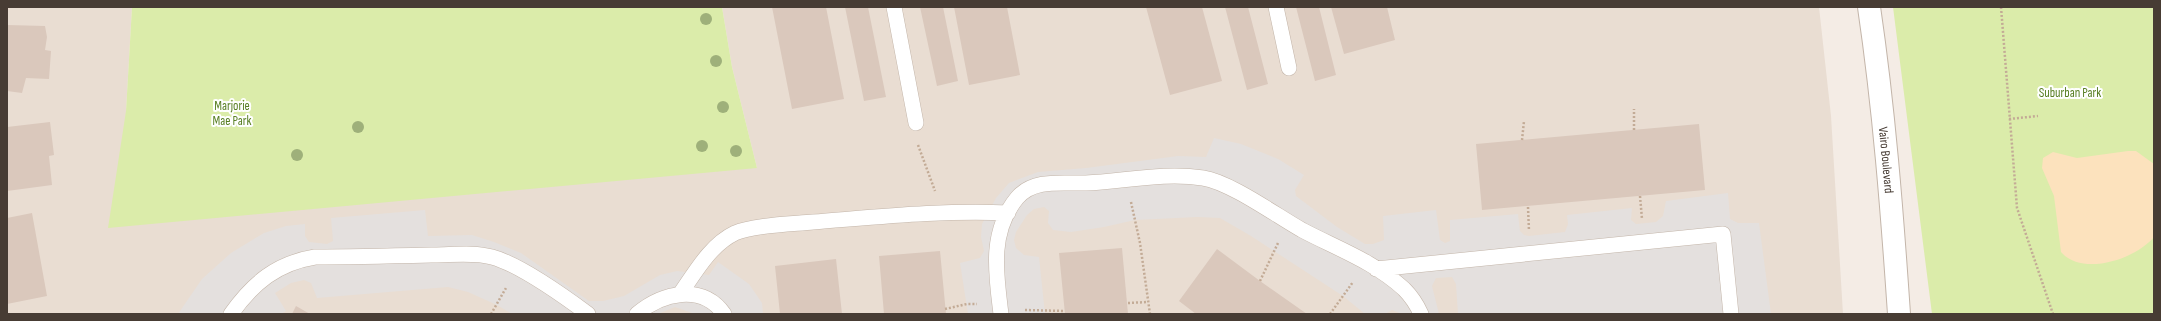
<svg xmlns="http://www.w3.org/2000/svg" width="2161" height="321" font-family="'Sofia Sans Condensed',sans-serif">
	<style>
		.residential { fill: #e9ddd2 }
		.green { fill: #dbecaa }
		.sand { fill: #fce2bd }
		.parking { fill: #e4e0de }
		.building { fill: #dac8bc }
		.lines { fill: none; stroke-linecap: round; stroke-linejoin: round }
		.service-casing { stroke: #c3b5a9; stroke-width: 16 }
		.tertiary-casing { stroke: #c3b5a9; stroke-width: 24 }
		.path { stroke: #c3ab96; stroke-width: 2.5; stroke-dasharray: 2 2; stroke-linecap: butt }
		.service { stroke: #fff; stroke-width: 15 }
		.tertiary { stroke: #fff; stroke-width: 22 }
		.tree { fill: #9eb07a }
		.labels { text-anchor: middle; stroke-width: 4; stroke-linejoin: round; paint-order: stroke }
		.park-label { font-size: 13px; fill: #577e22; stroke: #fff }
		.street-label { font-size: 13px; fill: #473c34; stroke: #fff }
	</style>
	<rect width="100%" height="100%" fill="#f4ece5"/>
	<path class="residential" d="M7,7H132L126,111L757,168L732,67L722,7H1819L1831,116L1843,314H7Z"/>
	<path class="green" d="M132,7H722L732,67L757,168L108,228L126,111Z
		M1893,7H2154V314H1932Z"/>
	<path class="sand" d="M2128,151H2136L2154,164V237C2136,259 2082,277 2061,252L2054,196L2042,168L2043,158L2053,152L2077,158Z"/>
	<path class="parking" d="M1214,138L1241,144L1278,159L1304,175L1295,190L1296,196L1337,227L1365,244H1373L1384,240L1383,216L1436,210L1440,240L1445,243L1450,241V220L1518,214L1520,231L1524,235L1529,236L1565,232L1568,224L1567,215L1632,208L1631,220L1636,224L1656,222L1663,216L1666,201L1728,193L1730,219L1738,223H1759L1771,314H1458L1456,284L1452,277L1436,278L1432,286L1439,314H1402L1392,310L1385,314H1365L1343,296L1251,236L1220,218L1197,217L1135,220L1104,227L1071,232L1053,230L1048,223L1049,211L1044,207L1034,209L1027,215L1016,232L1014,240L1016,248L1024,255L1039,257L1045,314H968L960,263L980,258L984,251L981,237L982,224L996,198L1009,183L1038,172L1086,168L1178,156L1206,157Z
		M425,210L428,236L472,235L494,242L521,253L589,301H603L624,296L660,275L677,271L709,275L718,262L749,284L762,303L763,314H695L675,307L658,314H512L497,305L468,292L448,287L317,298L311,283L304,280L291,283L275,293L286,311L281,314H178L202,279L231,253L264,233L286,226L305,224V236L309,242L327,244L333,241L331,218Z"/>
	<path class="building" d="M772,7H826L844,99L792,109Z
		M845,7H868L886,97L864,101Z
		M920,7H943L958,81L937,86Z
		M954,7H1007L1020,75L969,85Z
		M1146,7H1202L1222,81L1170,95Z
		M1225,7H1248L1268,84L1247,90Z
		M1296,7H1319L1336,75L1315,81Z
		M1331,7H1387L1395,40L1344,54Z
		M7,25L45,26L47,37L45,50L51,51L49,79L26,78L22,93L7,91Z
		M50,122L54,155L49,156L52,185L7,191V127Z
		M1699,124L1705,190L1482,210L1476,144Z
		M32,213L47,296L7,304V218Z
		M1122,248L1128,314H1065L1059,253Z
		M1217,249L1260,281L1307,314H1196L1179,301Z
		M940,251L946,314H884L879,256Z
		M836,259L842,314H780L775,266Z
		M296,306L310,314H292Z"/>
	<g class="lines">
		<g class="service-casing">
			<path id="service" d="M894,7L916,123
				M1276,7L1289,68
				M1376,269L1723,234L1731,314
				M680,294C695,273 710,245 735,233C753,225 793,224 813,222C878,217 943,210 1008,213
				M231,314C253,283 277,263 315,257C355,257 394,256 434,255C452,255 474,252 492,257C518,264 565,297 588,314
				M637,314C662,293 702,283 724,314
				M1001,314C996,274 989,232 1017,198C1034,178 1063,184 1086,183C1125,181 1165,172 1203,178C1230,182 1277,216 1302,230C1336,248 1375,262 1404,289C1411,296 1417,305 1421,314"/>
		</g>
		<g class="tertiary-casing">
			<g id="tertiary">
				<path id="s1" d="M1869,7C1884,109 1892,211 1899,314"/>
			</g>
		</g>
		<path class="path" d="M2001,7L2017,208L2053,314
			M2009,119L2038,116
			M1634,130V109
			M1522,140L1524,121
			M918,145L935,191
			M1640,196L1642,219
			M1131,202L1140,243L1150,314
			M1528,207L1529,231
			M1260,281L1278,243
			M1128,303L1148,302
			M945,309L967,304H977
			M1025,310L1064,311
			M491,314L506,288
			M1330,314L1353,282"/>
		<use href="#service" class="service"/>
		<use href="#tertiary" class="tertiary"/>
	</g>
	<g class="tree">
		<circle cx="706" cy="19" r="6"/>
		<circle cx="716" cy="61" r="6"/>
		<circle cx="723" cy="107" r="6"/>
		<circle cx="358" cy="127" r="6"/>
		<circle cx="702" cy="146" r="6"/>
		<circle cx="736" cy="151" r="6"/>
		<circle cx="297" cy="155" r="6"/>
	</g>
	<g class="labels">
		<g class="park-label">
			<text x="2070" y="97">Suburban Park</text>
			<text x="232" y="110">Marjorie<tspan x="232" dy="15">Mae Park</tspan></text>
		</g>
		<g class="street-label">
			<text dy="5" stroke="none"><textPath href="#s1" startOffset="154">Vairo Boulevard</textPath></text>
		</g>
	</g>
	<rect width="2161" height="321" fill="none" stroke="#473c34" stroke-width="16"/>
</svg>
